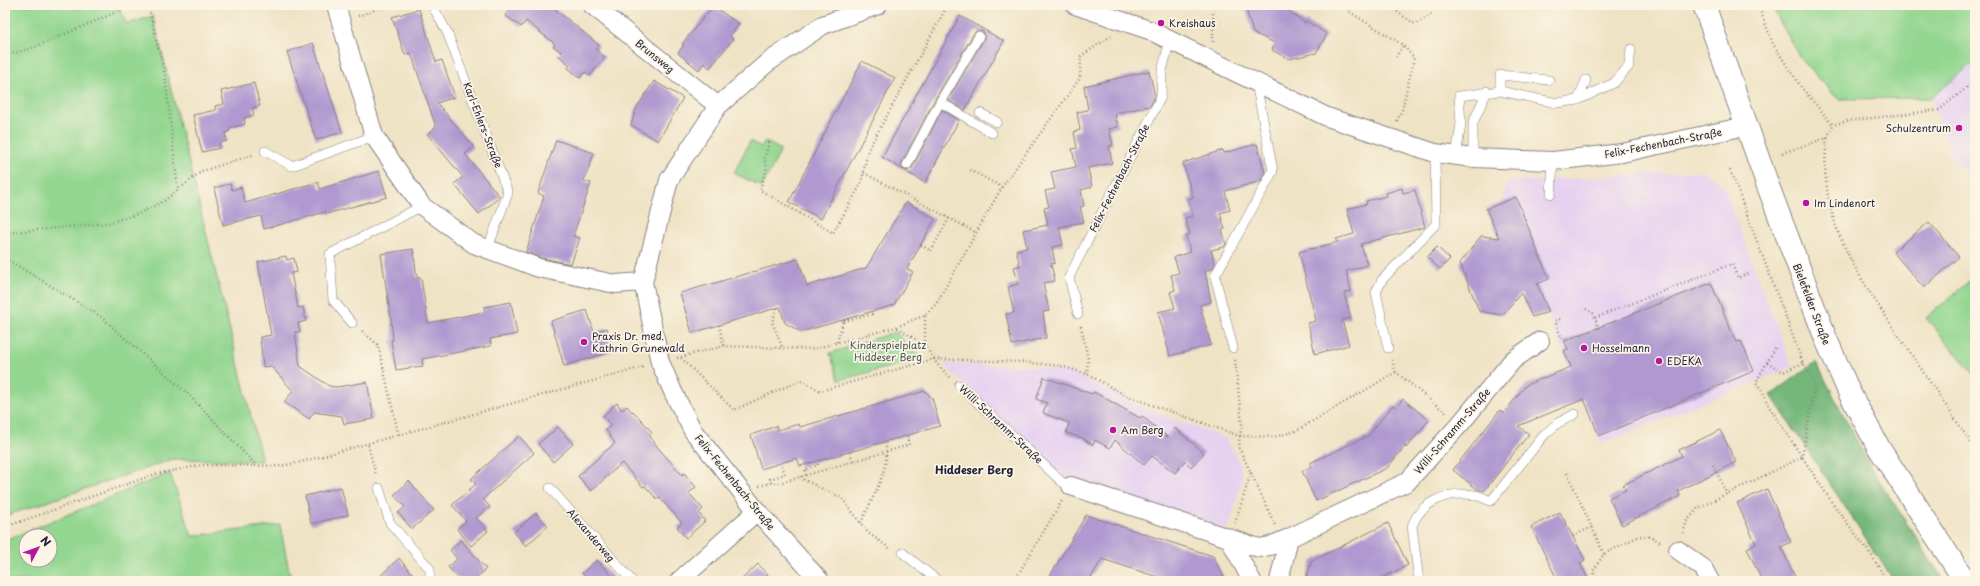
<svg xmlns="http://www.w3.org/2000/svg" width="1980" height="586" font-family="'Playpen Sans',sans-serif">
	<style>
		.built { fill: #e6d2f0 }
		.green { fill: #92d68f; stroke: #5a7c65; fill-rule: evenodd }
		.forest { fill: #75b77a; stroke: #4c6c5a }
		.building { fill: #af99d0 }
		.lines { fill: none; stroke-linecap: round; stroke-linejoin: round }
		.service-casing { stroke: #888280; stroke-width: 10 }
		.minor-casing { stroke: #888280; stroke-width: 20 }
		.secondary-casing { stroke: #888280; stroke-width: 24 }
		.path { stroke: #888280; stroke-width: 2.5; stroke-dasharray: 1 3; stroke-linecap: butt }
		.service { stroke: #fff; stroke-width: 9 }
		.minor { stroke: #fff; stroke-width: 18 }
		.secondary { stroke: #fff; stroke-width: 22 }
		.poi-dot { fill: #b5179e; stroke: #fcf5e5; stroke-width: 1.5 }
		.labels { text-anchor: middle; stroke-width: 3.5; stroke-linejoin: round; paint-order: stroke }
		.poi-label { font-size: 10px; fill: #22223b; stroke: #fcf5e5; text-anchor: start }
		.street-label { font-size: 10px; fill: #22223b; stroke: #fcf5e5 }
		.park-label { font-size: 10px; fill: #445854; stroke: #fcf5e5 }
		.neighbourhood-label { font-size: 11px; font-weight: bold; fill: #22223b; stroke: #fcf5e5 }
	</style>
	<rect width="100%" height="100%" fill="#fcf5e5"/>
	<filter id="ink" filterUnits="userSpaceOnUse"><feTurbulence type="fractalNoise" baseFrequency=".025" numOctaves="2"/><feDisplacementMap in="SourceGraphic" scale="8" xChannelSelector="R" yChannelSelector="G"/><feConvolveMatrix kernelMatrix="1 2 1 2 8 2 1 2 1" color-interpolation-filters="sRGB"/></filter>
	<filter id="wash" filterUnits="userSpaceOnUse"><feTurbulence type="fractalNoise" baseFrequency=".012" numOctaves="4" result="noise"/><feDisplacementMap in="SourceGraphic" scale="16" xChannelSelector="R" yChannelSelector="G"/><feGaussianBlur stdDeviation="0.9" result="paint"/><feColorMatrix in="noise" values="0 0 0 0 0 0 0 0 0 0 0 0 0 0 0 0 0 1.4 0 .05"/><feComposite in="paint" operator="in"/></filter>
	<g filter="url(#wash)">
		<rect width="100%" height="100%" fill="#efe3c5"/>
		<path class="built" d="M1975,61V182L1953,157L1931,98Z
			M1703,171L1723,185L1792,367L1601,444L1502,200L1508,182Z
			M942,363L1036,367L1073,373L1133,403L1174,420L1219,435L1226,439L1239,461L1243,478L1229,527L1222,531L1065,479Z"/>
		<path class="green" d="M5,5H117L127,24L153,16L262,461L173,459L5,516Z
			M1771,5H1975V61L1931,98L1838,99L1800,58Z
			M750,141L761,147L765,141L781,150L762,187L734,173Z
			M1975,276V375L1926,318Z
			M895,332L922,359L839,380L830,353Z
			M170,473L192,536L280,525L291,581H5V540ZM26,536H50V560H26Z"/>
		<path class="forest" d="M1816,362L1870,466L1944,581H1894L1771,395Z"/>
		<g id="blocks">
			<path class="building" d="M507,5H550L599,45L596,50L605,57L590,76L585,72L580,78L568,68L570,65L558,55L561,52L553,46L555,44L526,21L521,27L505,15L511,8Z
				M1245,5H1284L1286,9L1305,23L1306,21L1327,34L1316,53L1289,59L1272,50L1275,43L1253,33Z
				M713,6L739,24L730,36L733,39L710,68L704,63L699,70L678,53L684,45L682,44Z
				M419,9L436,62L442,60L455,97L437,103L474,147L465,154L500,197L479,214L454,184L463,177L427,134L436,127L411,53L405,55L392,17Z
				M960,16L1004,41L965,110L948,100L984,39V33L982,31H976L974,33L935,99L902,162L901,166L904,170L908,171L912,168L942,110L959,120L925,183L882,157Z
				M313,43L342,132L316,140L287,52Z
				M862,61L895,78L821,219L789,202Z
				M1149,71L1155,96L1150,106L1115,113L1118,127L1109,129L1113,145L1109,146L1112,163L1088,168L1092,187L1081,190L1084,206L1080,207L1084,222L1059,227L1063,245L1052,247L1055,263L1051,264L1055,281L1043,283L1049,311L1043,312L1046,338L1012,345L1006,314L1014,313L1008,287L1018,284L1014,267L1020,266L1016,250L1027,248L1023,230L1048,225L1044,208L1049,207L1045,191L1055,189L1051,172L1076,167L1072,149L1077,148L1074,132L1080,130L1077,112L1088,110L1084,86Z
				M654,81L683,98L658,141L631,125L636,109Z
				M254,83L260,106L252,108L254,115L244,118L245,124L230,128V131L225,133L227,141L219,143L220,148L202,152L193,115L216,110L215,106L224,104L221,91Z
				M556,140L594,153L584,181L591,183L573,236L580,238L571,264L542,258L526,252L544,196L538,193Z
				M1257,144L1265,173L1261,181L1225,191L1230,210L1220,213L1225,229L1222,230L1226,244L1224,247L1211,250L1215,264L1212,269L1205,271L1211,302L1200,305L1211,345L1170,356L1158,312L1175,308L1170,292L1175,290L1171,275L1179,273L1174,257L1190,252L1186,236L1190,234L1185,218L1193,216L1188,199L1193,198L1183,163L1223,150L1224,153Z
				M379,171L387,197L326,214L325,212L264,229L261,216L223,225L214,188L230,184L232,190L241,187L245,203L318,182L320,189Z
				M1402,188L1403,193L1415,190L1425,227L1361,244L1367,265L1346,271L1351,291L1344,293L1351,318L1342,320L1349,345L1315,354L1308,323L1316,321L1299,252L1338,242L1336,239L1354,234L1347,209L1367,204L1366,201L1387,196L1386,193Z
				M1516,197L1549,279L1537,284L1549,312L1532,317L1521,293L1502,315L1479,311L1460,263L1481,236L1499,238L1486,209Z
				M906,202L935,219L907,269L913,272L894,305L801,332L785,323L780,307L692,333L680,293L798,259L807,286L866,268Z
				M1929,222L1959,257L1924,288L1893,252Z
				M1437,247L1450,259L1440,269L1427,257Z
				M413,249L417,278H421L428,323L485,312L484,307L511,302L517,334L490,339L491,346L422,359L423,366L396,370L391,340H393L391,319L381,254Z
				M286,256L287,260L294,258L297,272L291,273L298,308L303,307L306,321L298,323L300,332H295L300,366L329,386L337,387L367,382L374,419L344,424L342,416L314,412L309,419L284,402L293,391L271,366L263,367L260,337L271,335L258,262Z
				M1711,283L1736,342L1741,341L1754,371L1599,436L1584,399L1518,426L1529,434L1484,491L1477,489L1453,470L1500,410L1504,413L1526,385L1571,367L1564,351L1568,349L1564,341Z
				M587,310L594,332L607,328L613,351L564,366L551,321Z
				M1044,377L1092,394L1094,392L1140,418L1142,416L1167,437L1175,428L1204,453L1191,467L1185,461L1175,473L1152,456L1144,465L1115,440L1110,448L1095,440L1093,445L1082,438L1066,433L1069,423L1043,413L1047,403L1036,399Z
				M925,391L932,398L940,426L800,466L797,458L761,469L751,435L776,426L778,430L799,424L800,427Z
				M1403,399L1429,420L1406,448L1405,446L1387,468L1316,501L1302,471L1312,466L1310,463L1368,436L1393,405L1396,407Z
				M617,403L622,410L627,406L632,412L633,411L652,432L649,435L659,449L682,475L684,473L696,487L689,493L703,509L699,513L705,521L686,538L677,527L682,523L659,497L657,499L645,486L643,487L622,463L591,491L578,476L615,443L606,430L611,425L603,416Z
				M558,427L573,444L553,462L538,444Z
				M1720,430L1736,462L1678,491L1680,496L1622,525L1609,498L1626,490L1623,485L1682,456L1679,450Z
				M519,436L534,453L483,499L490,507L476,518L488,531L471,546L457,529L466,521L452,505L476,484L471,479Z
				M409,481L434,510L412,529L398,513L405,507L394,495Z
				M341,487L348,515L311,524L305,496Z
				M1767,489L1791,542L1781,547L1797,581H1762L1747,548L1756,544L1737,503Z
				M1560,512L1585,560L1580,563L1589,581H1558L1531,527Z
				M536,513L548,526L526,546L514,532Z
				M1086,515L1213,556L1226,581H1170L1102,559L1089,581H1047Z
				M1388,523L1408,565L1376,581H1305L1312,561Z
				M461,540L486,569L473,581H461L448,567L457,559L450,550Z
				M399,558L418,581H375Z
				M597,560L616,581H589L582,573Z
				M758,564L773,581H740Z"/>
		</g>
	</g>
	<g filter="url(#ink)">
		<use href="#blocks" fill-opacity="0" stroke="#888280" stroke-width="1"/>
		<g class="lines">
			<g class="service-casing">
				<path id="service" d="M432,5L447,32L508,193L488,248
					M979,36L940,102L992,133
					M1586,80L1578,100L1614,83L1629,66L1631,49
					M1500,91V75L1549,80
					M980,113L997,122
					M265,151L292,166L374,136
					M1456,156L1461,124L1459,96L1500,91L1557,103L1578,100
					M1473,158V123L1487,91
					M907,165L940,102
					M1551,194L1553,161
					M1078,314L1069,277L1161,97L1162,71L1170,40
					M352,323L333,300L330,254L422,206
					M1233,348L1215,276L1273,171L1256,83
					M1388,348L1376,292L1382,280L1436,224L1435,153
					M959,385L1062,482L1071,486
					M379,488L390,523L430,569V581
					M550,488L632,581
					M903,553L938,581
					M1419,581L1412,526C1421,501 1449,491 1474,495C1479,495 1485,499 1491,501L1545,434L1558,423L1575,414"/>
			</g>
			<g class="minor-casing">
				<path id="minor" d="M336,5L374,136L422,206L474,244L539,268L615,284L643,282
					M592,5L718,106
					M1075,5L1149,30L1327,117L1435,153L1473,158L1553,161L1622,153L1746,126
					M1071,486L1259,548L1270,546L1289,538
					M1229,538L1252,581
					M1678,550L1703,568L1710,581
					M679,581L757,511
					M820,581L757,511L693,431L674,394L660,362L643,282L669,180L718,106L767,63L823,25L878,5
					M1279,581L1289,538L1407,482L1460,424L1513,360L1540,341"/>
			</g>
			<g class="secondary-casing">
				<path id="secondary" d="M1704,5L1768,186L1826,339L1850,394L1879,448L1965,581"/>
			</g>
			<path class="path" d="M148,5L165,75L178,189
				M1347,5L1348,11L1403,45L1396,57
				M1387,5L1415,24L1434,13
				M1758,5L1773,44L1801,87L1833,125
				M358,16L389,5
				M1213,42V5
				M5,56L32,48L133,5
				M1397,121L1402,110L1414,58L1403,45
				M1827,138C1816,222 1859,275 1902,341C1927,377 1951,413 1975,449
				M769,142L764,160L767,167L760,190L833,233L861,184L868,150L945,10L946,5
				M1782,153L1827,138L1833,125L1847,121L1939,110L1975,81
				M970,170L1002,187
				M1730,170L1803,363L1815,384L1802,457
				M864,173L975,232
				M5,233L108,223L138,214L164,201L202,171L253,155
				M921,245L931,251L949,218
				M5,258L100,316L188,394L256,465
				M777,308L772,322L783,349
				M1586,309L1593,313L1599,329
				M1595,318L1732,264L1738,278L1749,273
				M1560,319L1555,321L1562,339
				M844,321L872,314V311
				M719,325L724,346
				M1081,326L1088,359L1087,374
				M362,331L378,345L399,437
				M837,342L844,319
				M925,345V315
				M1775,348L1756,382L1763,393L1770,408L1833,504L1872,556L1887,581
				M677,358L724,346L813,349L896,327L925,315L936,304L1002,187L1080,78L1081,56L1111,36
				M681,358L734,410L801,380L820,391L934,359L925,345L896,327
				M1235,360L1242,424L1240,436L1274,437L1296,431L1396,372
				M1392,360L1396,372L1446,413
				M1767,362L1783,372L1803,363
				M950,377L936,363L934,359L1022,362L1061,366L1087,374L1127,396L1240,436L1239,448L1251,473L1235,523
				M368,445L376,475
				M850,452L853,461
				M1713,465L1727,494
				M1251,473L1275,525
				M1567,473L1604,554
				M806,475L805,469L818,465L817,461
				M801,476L804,480L842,498L868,533L891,549
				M771,483L770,479L785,474L781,463
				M759,486L771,483H779L909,445L907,435
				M861,523C871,500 892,466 885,442
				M5,527L156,474L202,465L280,466L301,462L643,367
				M1683,533L1687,521L1698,508L1802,457
				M1573,536L1592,527
				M1014,581L1062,501
				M1598,581L1593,571L1604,554L1639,536L1651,537L1662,543"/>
			<use href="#service" class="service"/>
			<use href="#minor" class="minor"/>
			<use href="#secondary" class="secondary"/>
		</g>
	</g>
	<g class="poi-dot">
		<circle cx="1161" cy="23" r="4"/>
		<circle cx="1959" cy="128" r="4"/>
		<circle cx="1806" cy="203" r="4"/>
		<circle cx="584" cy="342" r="4"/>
		<circle cx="1584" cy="348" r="4"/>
		<circle cx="1659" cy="361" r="4"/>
		<circle cx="1113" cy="430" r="4"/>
	</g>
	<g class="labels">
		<g class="poi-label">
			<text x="1169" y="27">Kreishaus</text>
			<text x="1951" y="132" text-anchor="end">Schulzentrum</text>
			<text x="1814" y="207">Im Lindenort</text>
			<text x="592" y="340">Praxis Dr. med.<tspan x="592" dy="12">Kathrin Grunewald</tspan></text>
			<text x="1592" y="352">Hosselmann</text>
			<text x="1667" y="365">EDEKA</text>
			<text x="1121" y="434">Am Berg</text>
		</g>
		<g class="street-label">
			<text transform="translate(655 56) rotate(39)" y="4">Brunsweg</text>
			<text transform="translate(483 125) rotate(69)" y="4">Karl-Ehlers-Straße</text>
			<text transform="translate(1663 143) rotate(-11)" y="4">Felix-Fechenbach-Straße</text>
			<text transform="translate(1119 178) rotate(-63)" y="4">Felix-Fechenbach-Straße</text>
			<text transform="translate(1812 304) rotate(69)" y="4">Bielefelder Straße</text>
			<text transform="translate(1001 424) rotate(43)" y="4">Willi-Schramm-Straße</text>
			<text transform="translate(1452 431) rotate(-49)" y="4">Willi-Schramm-Straße</text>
			<text transform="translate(735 482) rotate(51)" y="4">Felix-Fechenbach-Straße</text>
			<text transform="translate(591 535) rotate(49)" y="4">Alexanderweg</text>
		</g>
		<g class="park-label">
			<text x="888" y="349">Kinderspielplatz<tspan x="888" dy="12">Hiddeser Berg</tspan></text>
		</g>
		<g class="neighbourhood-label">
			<text x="974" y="474">Hiddeser Berg</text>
		</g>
	</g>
	<rect width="1980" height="586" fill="none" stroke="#fcf5e5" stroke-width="20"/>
	<g transform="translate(38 548) rotate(49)"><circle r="19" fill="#fcf5e5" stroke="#a5a1a1"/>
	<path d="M0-3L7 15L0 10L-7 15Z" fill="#b5179e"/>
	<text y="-6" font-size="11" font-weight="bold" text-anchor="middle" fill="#22223b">N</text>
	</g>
</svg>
